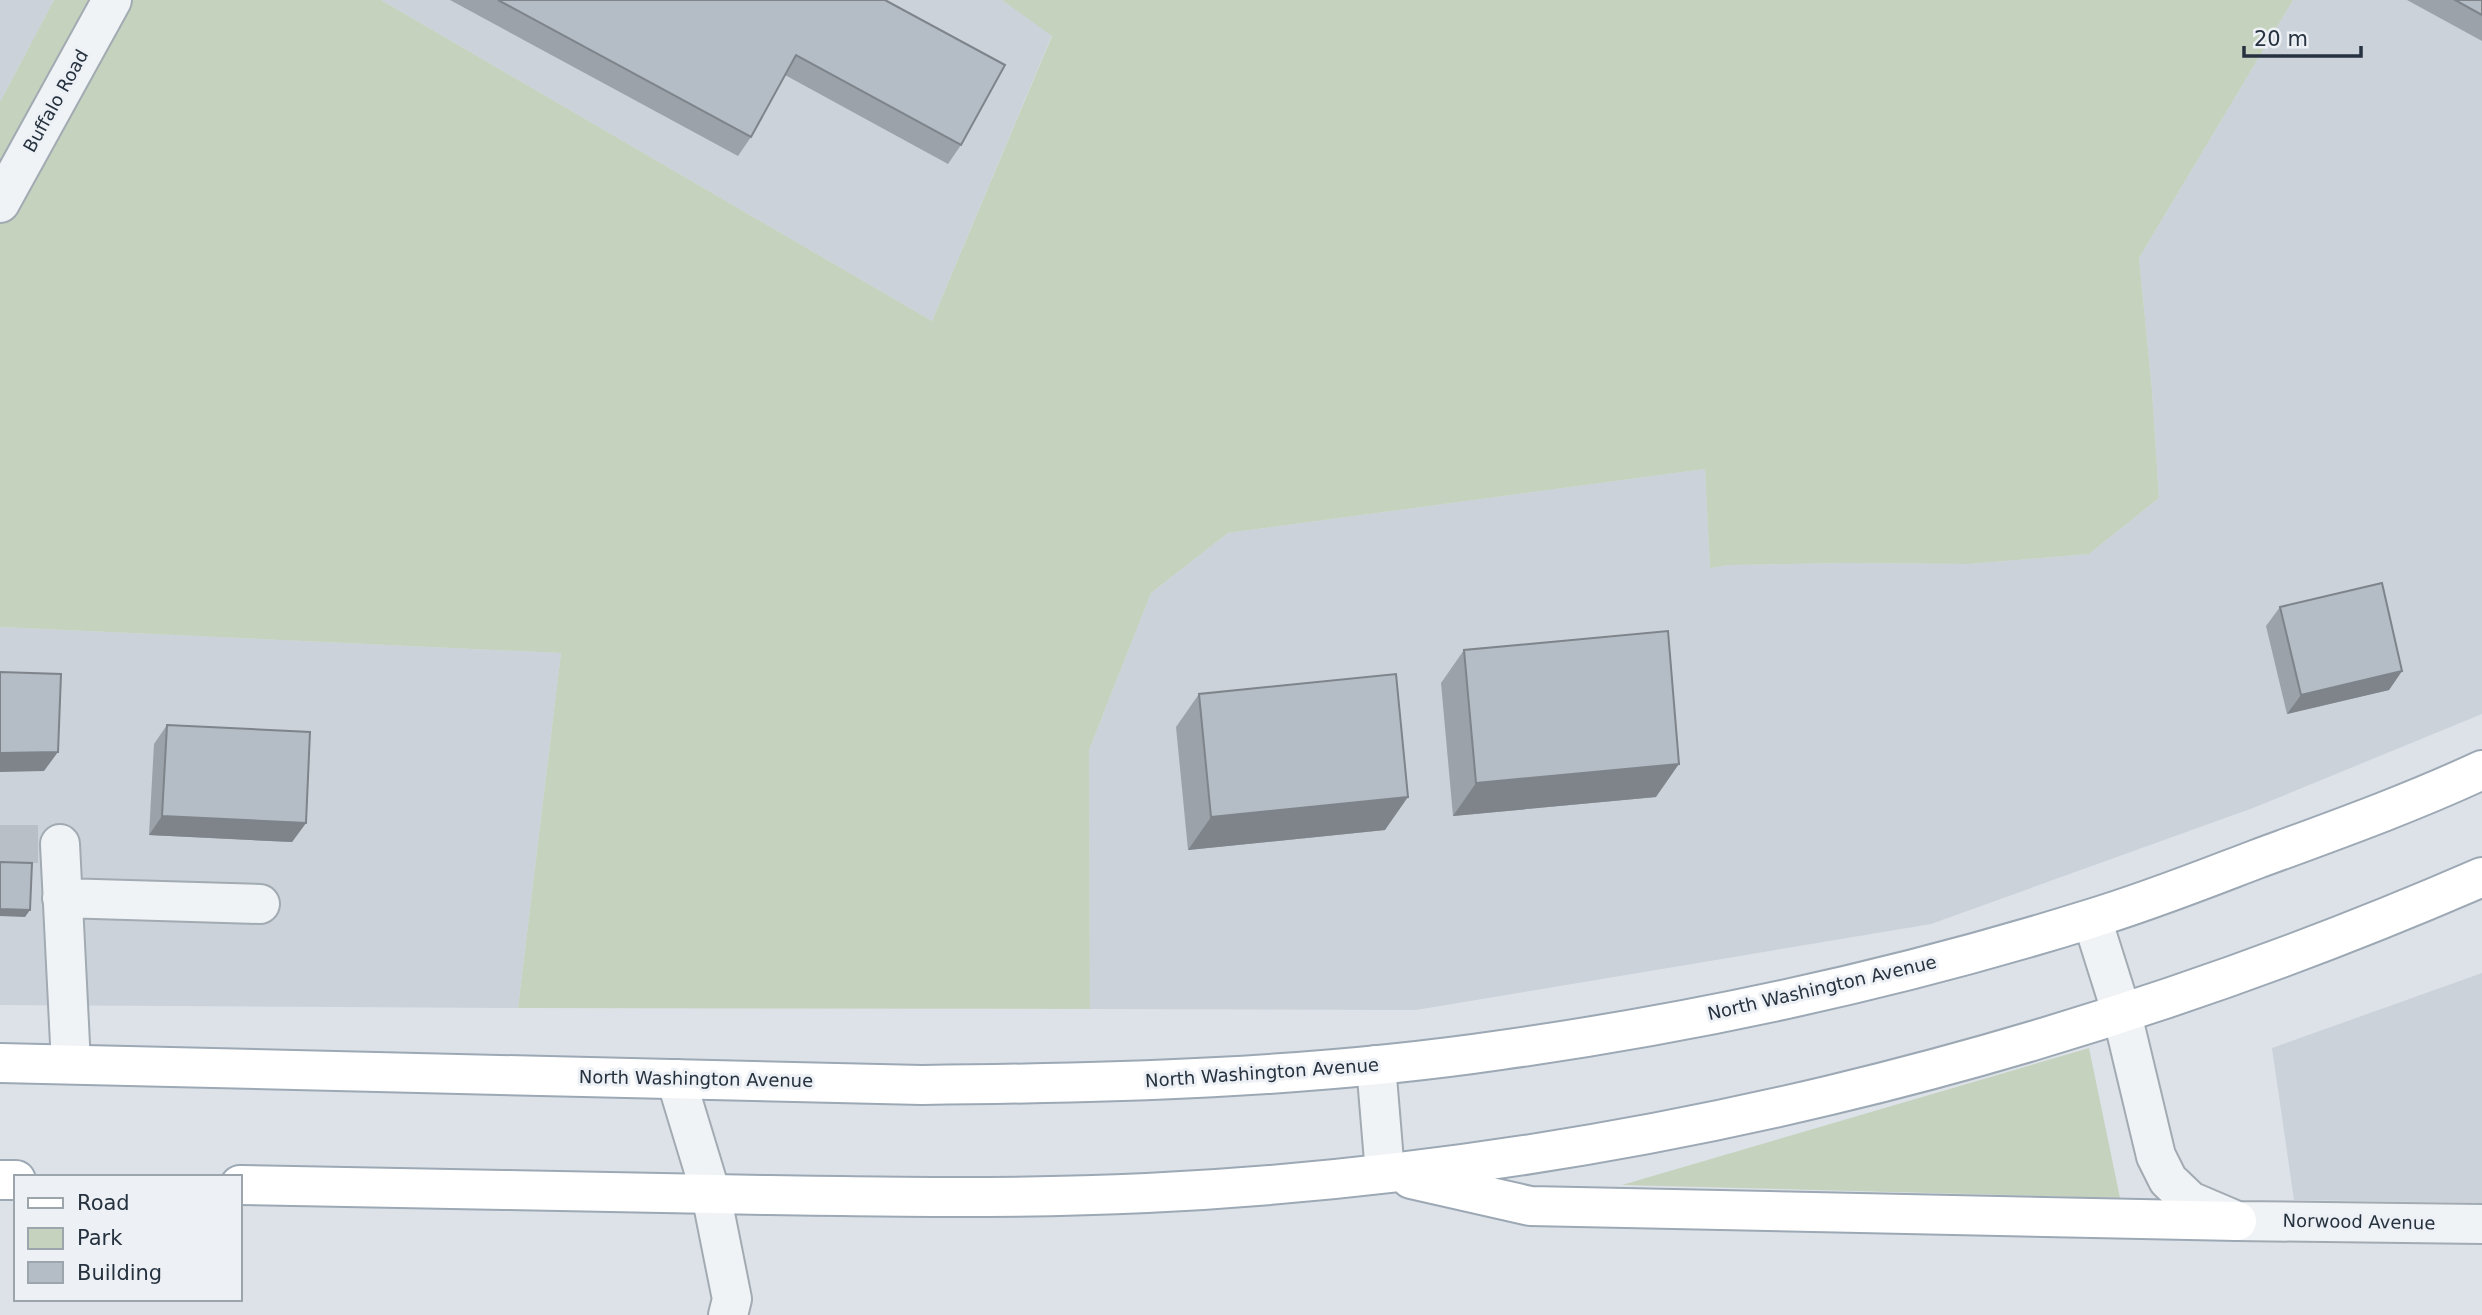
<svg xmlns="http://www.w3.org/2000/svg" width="2482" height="1315" font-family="'DejaVu Sans',sans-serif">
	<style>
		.built { fill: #cbd2da }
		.green { fill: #c5d2be }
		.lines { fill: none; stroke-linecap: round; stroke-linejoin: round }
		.minor-tunnel { stroke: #b8bfc6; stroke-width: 38; stroke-dasharray: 38 19; stroke-linecap: butt }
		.minor-casing { stroke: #a2aab2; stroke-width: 42 }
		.major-casing { stroke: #9ca8b4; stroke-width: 42 }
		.minor { stroke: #f0f3f6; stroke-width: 38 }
		.major { stroke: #fff; stroke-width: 38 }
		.wall { fill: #9ba2a9 }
		.shaded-wall { fill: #7e848a }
		.building { fill: #b4bcc5; stroke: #7e848a; stroke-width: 2 }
		.labels { text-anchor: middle; stroke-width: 6; stroke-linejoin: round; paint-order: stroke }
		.street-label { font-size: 18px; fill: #26323f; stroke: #edf1f5 }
	</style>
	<rect width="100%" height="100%" fill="#dde2e8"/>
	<path class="built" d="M0,0H54L0,102Z
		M381,0H1002L1052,35L932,321Z
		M2293,0H2482V714L2253,808L1931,924L1416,1010L1090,1009L1089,750L1151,593L1228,533L1705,469L1710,568L1730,565L1846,563L1969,564L2089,554L2159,498L2152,390L2139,258Z
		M0,627L561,653L518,1008L0,1005Z
		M2482,973V1203L2294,1200L2272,1048Z"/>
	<path class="green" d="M54,0H381L932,321L1052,36L1002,0H2293L2139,258L2152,390L2159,498L2089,554L1969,564L1846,563L1730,565L1710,568L1705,469L1228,533L1151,593L1089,750L1090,1009L518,1008L561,653L0,627V102Z
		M2089,1048L2120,1198L1622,1185Z"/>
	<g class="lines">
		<path class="minor-tunnel" d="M0,844H60"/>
		<g class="minor-casing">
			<path id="minor" d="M0,203L112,0
				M60,844L71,1064
				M62,898L260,904
				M2092,919L2122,1014L2156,1156L2168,1180L2190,1201L2237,1221L2482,1224
				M1376,1065L1385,1173
				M676,1079L711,1194L732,1299L728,1315"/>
		</g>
		<g class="major-casing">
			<path id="major" d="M0,1063L922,1085C1115,1083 1310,1078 1501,1050C1700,1022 1898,979 2090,919C2147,902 2202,880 2257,859C2333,831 2409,804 2482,770
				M1411,1179L1530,1206L2237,1221
				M0,1180H16
				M240,1185C416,1188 592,1192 768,1195C895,1197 1021,1199 1147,1193C1607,1171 2061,1060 2482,877"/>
		</g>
		<use href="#minor" class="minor"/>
		<use href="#major" class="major"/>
	</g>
	<path class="wall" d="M450,0H885L961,145L948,164L785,75L751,137L738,156Z
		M2407,0H2482V41Z
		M2280,607L2402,671L2389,690L2287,714L2266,626Z
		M1464,650L1656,797L1453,816L1441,683Z
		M1199,694L1385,830L1188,850L1176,727Z
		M167,725L306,823L292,842L149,835L154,744Z"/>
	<path class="shaded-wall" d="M2402,671L2389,690L2287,714L2301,695Z
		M58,752L44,771L0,772V753Z
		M1679,764L1656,797L1453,816L1476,783Z
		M1408,797L1385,830L1188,850L1211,817Z
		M162,816L306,823L292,842L149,835Z
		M0,909L30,910L25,917L0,916Z"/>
	<path class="building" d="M498,0H885L1005,65L961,145L796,55L751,137Z
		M2455,0H2482V15Z
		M2382,583L2402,671L2301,695L2280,607Z
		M1668,631L1679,764L1476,783L1464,650Z
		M0,672L61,674L58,752L0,753Z
		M1396,674L1408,797L1211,817L1199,694Z
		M167,725L310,732L306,823L162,816Z
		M0,862L32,863L30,910L0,909Z"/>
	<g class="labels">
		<g class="street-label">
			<text transform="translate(56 101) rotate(-61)" y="6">Buffalo Road</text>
			<text transform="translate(1822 988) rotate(-13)" y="6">North Washington Avenue</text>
			<text transform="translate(1262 1073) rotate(-4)" y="6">North Washington Avenue</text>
			<text transform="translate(696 1079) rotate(1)" y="6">North Washington Avenue</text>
			<text transform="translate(2359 1222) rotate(1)" y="6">Norwood Avenue</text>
		</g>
	</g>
	<rect x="14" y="1175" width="228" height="126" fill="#edf1f5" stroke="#9da5ac" stroke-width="2"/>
	<rect x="28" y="1198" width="35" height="10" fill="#ffffff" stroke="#9da5ac" stroke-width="2"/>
	<text x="77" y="1210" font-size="21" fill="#26323f">Road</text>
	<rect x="28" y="1228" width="35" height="21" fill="#c5d2be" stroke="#9da5ac" stroke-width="2"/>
	<text x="77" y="1245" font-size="21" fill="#26323f">Park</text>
	<rect x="28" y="1262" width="35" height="21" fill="#b4bcc5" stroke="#9da5ac" stroke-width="2"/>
	<text x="77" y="1280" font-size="21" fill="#26323f">Building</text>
	<path d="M2244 46v10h117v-10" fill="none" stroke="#26323f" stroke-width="3.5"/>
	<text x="2254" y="46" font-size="21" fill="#26323f" stroke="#edf1f5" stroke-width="5" paint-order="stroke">20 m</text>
</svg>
